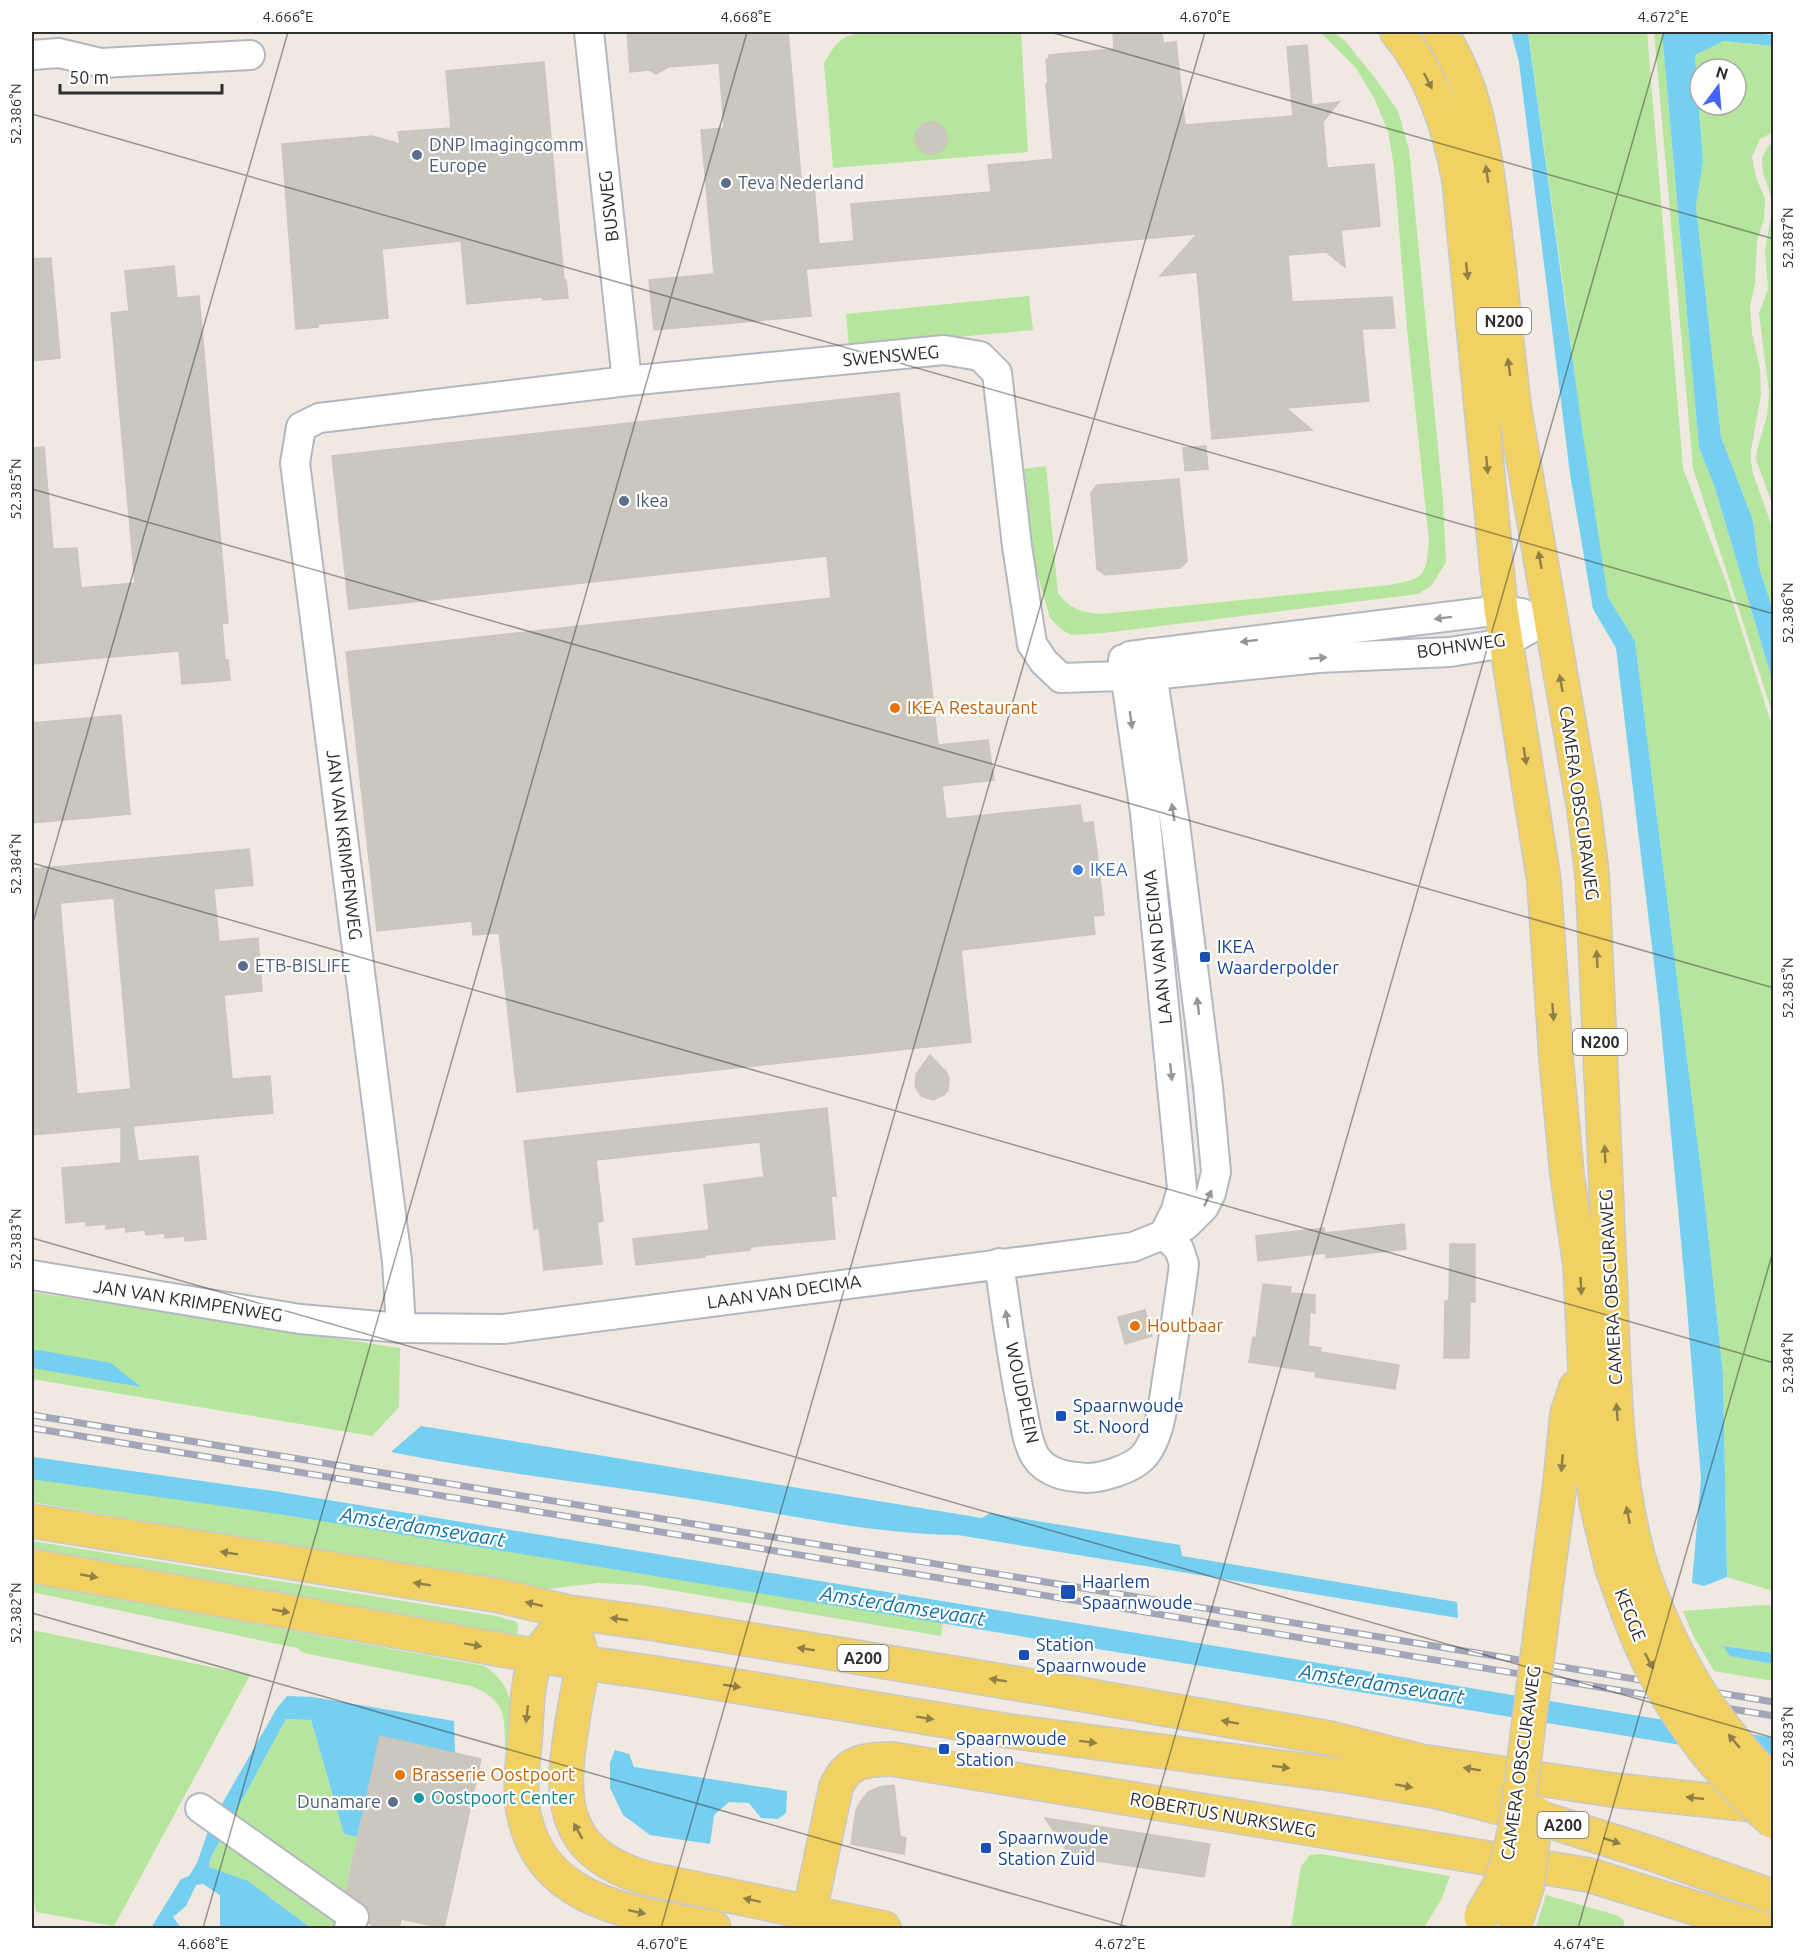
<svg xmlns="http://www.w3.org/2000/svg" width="1805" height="1960" font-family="Ubuntu,sans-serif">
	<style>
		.green { fill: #b6e59e; fill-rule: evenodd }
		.water { fill: #75cff0 }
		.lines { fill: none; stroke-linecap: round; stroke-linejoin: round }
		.canal { stroke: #75cff0; stroke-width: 22 }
		.building { fill: #cbc7bf; stroke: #cbc5ba; stroke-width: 1.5; fill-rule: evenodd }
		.minor-casing { stroke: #b4b7c1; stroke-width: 32 }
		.major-casing { stroke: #c9c9c9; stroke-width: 36 }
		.minor { stroke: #fff; stroke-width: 28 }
		.major { stroke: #f2d163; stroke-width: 33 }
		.rail-casing { stroke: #a3a6b8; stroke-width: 7 }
		.rail { stroke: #fff; stroke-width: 4.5; stroke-dasharray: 14; stroke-linecap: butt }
		.major-bridge-casing { stroke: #c9c9c9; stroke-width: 36; stroke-linecap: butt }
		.major-bridge { stroke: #f2d163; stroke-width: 33 }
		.oneway { fill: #908048 }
		.oneway2 { fill: #969696 }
		.ticks { fill: none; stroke: #2e2e2e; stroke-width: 1.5; stroke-opacity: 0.45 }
		.service-dot { fill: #5c6f8a; stroke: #fff; stroke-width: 2 }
		.food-dot { fill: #e8710a; stroke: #fff; stroke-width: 2 }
		.shop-dot { fill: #3f7fe0; stroke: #fff; stroke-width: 2 }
		.transit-dot { fill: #1a4fb4; stroke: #fff; stroke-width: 2 }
		.culture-dot { fill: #0f9aa8; stroke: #fff; stroke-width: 2 }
		.labels { text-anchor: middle; stroke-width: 4.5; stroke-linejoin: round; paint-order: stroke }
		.shield { fill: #fff; stroke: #6d6d6d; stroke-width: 1.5 }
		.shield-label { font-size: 16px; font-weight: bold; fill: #2e2e2e }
		.service-label { font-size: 18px; fill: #4e5e75; stroke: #fff; text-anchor: start }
		.street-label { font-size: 18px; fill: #2e2e2e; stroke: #fff }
		.food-label { font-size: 18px; fill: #c56008; stroke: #fff; text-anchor: start }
		.shop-label { font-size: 18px; fill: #366cbe; stroke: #fff; text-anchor: start }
		.transit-label { font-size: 18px; fill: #164399; stroke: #fff; text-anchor: start }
		.culture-label { font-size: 18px; fill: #0d838f; stroke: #fff; text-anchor: start }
		.water-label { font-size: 20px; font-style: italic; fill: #0d6fa3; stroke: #fff }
		.neatline { fill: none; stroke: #2e2e2e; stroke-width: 2 }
		.ticks-label { font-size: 15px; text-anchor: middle; fill: #2e2e2e }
	</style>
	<rect width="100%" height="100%" fill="#efe9e1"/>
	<path class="green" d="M865,32H1021L1028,152L833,168L824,63C838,40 839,37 865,32Z
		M1320,32H1334L1345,41L1375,78L1398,111L1409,149L1443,500L1446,562L1432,585L1418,594L1104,633L1071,635L1061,629L1050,618L1035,566L1024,469L1046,466L1058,593C1070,609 1083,613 1102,614L1390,585C1425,578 1426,577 1429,541L1407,329L1394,167L1388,131L1374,98L1356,68Z
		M1528,32H1647L1683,468L1727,584L1773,729V1591L1727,1577L1723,1374L1704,1195L1644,713L1635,641L1608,597L1589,505L1566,305Z
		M1654,32H1662L1699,448L1714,485L1773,683V715L1693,468Z
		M1724,41L1773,46V132L1760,139L1752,157L1756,177L1765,199L1764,219L1757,241L1755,284L1750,306L1752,333L1760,368L1761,395L1751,450V461L1753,474L1773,529V610L1759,567L1753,520L1721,437L1696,206L1703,161L1695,55ZM1700,69H1736V105H1700Z
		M1773,143V506L1756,460L1757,450L1767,416L1769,392L1759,313L1768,289L1765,250L1772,211L1771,197L1763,172L1762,158L1769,145Z
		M1029,296L1033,330L849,347L846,314Z
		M32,1292L400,1348L399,1407L372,1436L32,1379Z
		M32,1471L944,1617L941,1636L640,1585L598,1583L547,1589L32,1502Z
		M32,1541L496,1616L514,1621L518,1624L517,1638L32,1548Z
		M32,1583L485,1666C519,1691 511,1713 510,1750H505C505,1716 506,1700 471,1686L304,1653L297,1648L32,1592Z
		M1763,1605L1773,1606V1653L1724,1646L1730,1656L1773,1664V1681L1714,1671L1693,1635L1683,1611Z
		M32,1630L250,1675L114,1926L36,1912L32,1888Z
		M286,1719L311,1720L344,1834L357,1837L337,1928H311L270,1897L209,1867L210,1859Z
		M1322,1854L1450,1876L1442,1898L1424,1928H1291L1301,1866L1310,1855Z
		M1546,1895L1616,1915L1623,1919L1625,1928H1530L1531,1926L1536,1927Z"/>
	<path class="water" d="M1511,32H1528L1529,40L1583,436L1608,597L1635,641L1644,713L1704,1195L1723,1374L1727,1577L1704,1586L1692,1583L1701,1478L1685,1284L1659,1005L1616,648L1593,609L1570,474L1519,62Z
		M1662,32H1745L1773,35V46L1724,41L1695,55L1703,161L1696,206L1721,437L1753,520L1759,567L1773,610V683L1714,485L1699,448Z
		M32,1349L111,1363L141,1387L32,1368Z
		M421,1426L982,1518L990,1513L1180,1545L1182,1556L1457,1602L1458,1618L958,1535C868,1534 780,1513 692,1499C591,1483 490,1472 391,1452Z
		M1723,1646L1773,1653V1664L1730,1656Z
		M287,1696L313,1697L454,1721L455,1753L380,1737L357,1837L344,1834L311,1720L286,1719L210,1859L209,1867L248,1881L311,1928H220V1895L203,1884L196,1885L186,1906L173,1917L181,1928H151L181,1879L189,1876L197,1863L211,1823L277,1708Z
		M615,1750L629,1754L634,1767L787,1791L786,1813L778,1819L761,1818L749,1803L729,1802L714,1815L710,1844L650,1835L623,1815L610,1788V1763Z"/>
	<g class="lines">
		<path class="canal" d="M32,1468L279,1503L1700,1737
			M1733,1742L1774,1749"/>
	</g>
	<path class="building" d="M627,32H753V34L788,32L802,189L814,186L819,244L854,241L851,204L991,192L988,165L1053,159L1046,84H1048L1046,59H1049V55L1114,49L1113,32H1162L1163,43L1176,42L1185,125L1293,116L1287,47L1307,45L1312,105L1339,102L1323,122L1327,168L1374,164L1380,226L1341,230L1345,267L1326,252L1288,255L1292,302L1392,297L1395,328L1362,329L1369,401L1286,408L1312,430L1212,439L1197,272L1160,276L1197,234L806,269L811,316L654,330L649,280L714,274L701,130L724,128L719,63L668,67L656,74L650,70L630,72Z
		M544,62L564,280H566L568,298L543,300L542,297L467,304L461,241L382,249L388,318L318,324V327L296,329L282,144L372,136L400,144L398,132L451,128L446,71Z
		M915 138a16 16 0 1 1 32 0a16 16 0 1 1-32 0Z
		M51,258L60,358L32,361V259Z
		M174,266L177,298L199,296L228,623H222L225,660H228L230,680L182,684L179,651L32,664V448L44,447L53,549L77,548L81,588L135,583L111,313L129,311L125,271Z
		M899,393L938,745L988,740L994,780L942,786L946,819L1080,805L1083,823L1093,822L1099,868L1104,915L1093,916L1095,934L961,950L971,1042L517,1092L499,933L473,935L472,921L377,931L346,652L831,598L827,556L349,609L332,456Z
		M1206,446L1208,469L1185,471L1183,448Z
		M1179,479L1187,561L1180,568L1105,575L1097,569L1091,493L1097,485Z
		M121,715L130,814L32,823V723Z
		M249,849L253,885L214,889L219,942L258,938L262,991L224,995L232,1079L270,1076L273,1113L133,1126L138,1161L198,1156L206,1239L185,1241V1236L165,1238V1233L146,1235L145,1230L126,1232L125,1227L106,1229V1224L86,1226V1221L66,1223L62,1168L121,1163V1127L32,1135V869ZM114,898L131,1089L77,1094L60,903Z
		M930,1055L947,1073L949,1078L948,1090L944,1095L933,1100L921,1096L915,1086L916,1074Z
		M827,1108L836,1196H831L835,1239L750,1247V1250L705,1255V1257L636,1265L633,1239L709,1230L704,1185L764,1177L760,1142L596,1160L603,1221L597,1222L602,1264L544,1270L539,1228L534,1229L524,1141Z
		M1404,1224L1406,1249L1326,1258V1253L1258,1261L1256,1236L1324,1228L1325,1233Z
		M1450,1244H1475V1302H1470L1469,1358H1444L1445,1301L1449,1300Z
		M1263,1284L1291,1287L1290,1293L1315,1295V1313L1310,1312L1308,1346L1321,1348L1320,1352L1399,1365L1395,1389L1315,1377L1316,1372L1249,1362L1253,1337L1256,1338Z
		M1145,1310L1152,1336L1125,1344L1118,1317Z
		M380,1736L481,1759L444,1928L401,1919L399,1929H377L369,1923L370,1916L368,1909L346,1891Z
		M894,1785L900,1836L906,1838L904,1854L851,1844L856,1810L861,1801L868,1792L879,1787Z
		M1045,1818L1210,1844L1204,1877L1071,1857Z"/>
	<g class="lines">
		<g class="minor-casing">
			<path id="minor" d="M589,32L627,381
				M32,55L59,53L101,63L250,55
				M1130,656L1501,610L1522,613
				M1123,659L1145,813L1182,1188L1176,1210L1164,1234
				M999,1263C1006,1311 1012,1360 1022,1408C1025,1423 1027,1442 1035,1456C1046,1474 1068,1477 1087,1478C1102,1478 1131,1469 1142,1458C1162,1438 1164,1394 1169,1367C1174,1333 1180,1298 1184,1264L1179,1249L1164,1234
				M32,1275L300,1319L401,1328L504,1329L1133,1247L1185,1226L1204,1207L1211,1193L1216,1172L1208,1087L1176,831L1149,653
				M401,1328L397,1261L295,463L301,427L319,418L627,381L944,350L980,356L997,373L1017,546L1032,644L1044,662L1061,678L1152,675L1318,658L1450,652L1505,643L1550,617
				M200,1808L354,1917L349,1928"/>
		</g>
		<g class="major-casing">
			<path id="major" d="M1397,32C1432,75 1449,126 1459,180L1501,610L1544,881L1556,1058L1567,1174L1580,1265L1589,1450L1597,1507L1612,1568
				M1440,32C1476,84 1484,147 1492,209C1501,276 1506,344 1515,412L1584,809L1592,874C1599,1008 1604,1142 1610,1277C1614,1371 1614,1469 1639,1560
				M32,1521L501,1596L568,1612L649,1623L1056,1690L1329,1738L1420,1761L1613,1790L1773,1807
				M1549,1564L1560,1483L1567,1414L1576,1387
				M32,1566L537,1656L662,1674L1009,1731L1346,1776L1439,1792L1540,1818L1650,1853L1774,1897
				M568,1612C572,1626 583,1651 582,1665C581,1679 577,1693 575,1706C561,1790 551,1851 649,1879L884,1928
				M550,1638C546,1644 539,1650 537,1657C526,1680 527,1717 525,1742C522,1766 519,1792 524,1815C543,1907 640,1913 714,1928
				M806,1928L836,1787C848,1760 865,1760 892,1759L1589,1875L1759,1928"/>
		</g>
		<use href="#minor" class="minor"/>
		<use href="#major" class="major"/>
		<g class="rail-casing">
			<path id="rail" d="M32,1415L1774,1702
				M32,1428L1774,1716"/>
		</g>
		<use href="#rail" class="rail"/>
		<g class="major-bridge-casing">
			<path id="major-bridge" d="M1639,1560C1667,1648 1708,1719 1774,1784
				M1612,1568C1623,1599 1633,1629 1647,1658C1677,1720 1721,1777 1774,1822
				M1481,1917L1499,1886L1505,1870L1516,1825L1549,1564
				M1515,1923L1527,1887L1536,1813"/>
		</g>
		<use href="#major-bridge" class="major-bridge"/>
	</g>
	<defs><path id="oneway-solid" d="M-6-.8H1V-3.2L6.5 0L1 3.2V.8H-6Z" transform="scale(1.5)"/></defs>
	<g class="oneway">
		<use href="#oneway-solid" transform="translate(1428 81) rotate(63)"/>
		<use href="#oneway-solid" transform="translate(1487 174) rotate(-98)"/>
		<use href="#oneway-solid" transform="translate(1467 271) rotate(84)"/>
		<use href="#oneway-solid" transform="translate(1509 367) rotate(-98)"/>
		<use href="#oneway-solid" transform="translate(1487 465) rotate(85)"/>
		<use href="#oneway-solid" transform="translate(1540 560) rotate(-100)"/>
		<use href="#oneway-solid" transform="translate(1561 683) rotate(-100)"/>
		<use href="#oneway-solid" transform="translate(1525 756) rotate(81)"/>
		<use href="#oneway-solid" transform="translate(1597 959) rotate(-93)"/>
		<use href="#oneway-solid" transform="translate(1553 1012) rotate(86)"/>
		<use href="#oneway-solid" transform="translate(1605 1154) rotate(-92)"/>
		<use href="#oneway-solid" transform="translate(1581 1286) rotate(87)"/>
		<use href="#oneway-solid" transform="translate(1617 1412) rotate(-94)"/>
		<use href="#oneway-solid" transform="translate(1562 1463) rotate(95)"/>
		<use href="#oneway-solid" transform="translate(1628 1515) rotate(-101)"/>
		<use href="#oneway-solid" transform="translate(229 1553) rotate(-171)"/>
		<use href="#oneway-solid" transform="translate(89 1576) rotate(10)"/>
		<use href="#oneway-solid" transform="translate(422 1584) rotate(-171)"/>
		<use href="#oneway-solid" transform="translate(534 1604) rotate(-167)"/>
		<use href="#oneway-solid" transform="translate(281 1611) rotate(10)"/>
		<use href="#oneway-solid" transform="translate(619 1619) rotate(-172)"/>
		<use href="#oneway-solid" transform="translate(473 1645) rotate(10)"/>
		<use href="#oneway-solid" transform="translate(806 1649) rotate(-171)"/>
		<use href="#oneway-solid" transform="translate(1649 1661) rotate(63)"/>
		<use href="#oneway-solid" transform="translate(998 1680) rotate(-171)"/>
		<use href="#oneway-solid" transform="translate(732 1686) rotate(9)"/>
		<use href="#oneway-solid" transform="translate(527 1714) rotate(96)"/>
		<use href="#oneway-solid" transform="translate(925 1718) rotate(9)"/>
		<use href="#oneway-solid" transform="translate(1230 1722) rotate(-170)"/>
		<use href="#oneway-solid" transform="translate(1734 1741) rotate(-130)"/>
		<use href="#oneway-solid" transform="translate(1088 1742) rotate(7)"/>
		<use href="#oneway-solid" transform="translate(1281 1767) rotate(7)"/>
		<use href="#oneway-solid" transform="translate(1472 1769) rotate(-171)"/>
		<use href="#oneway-solid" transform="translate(1404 1786) rotate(10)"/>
		<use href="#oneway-solid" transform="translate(1695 1798) rotate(-174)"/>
		<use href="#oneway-solid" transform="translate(578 1831) rotate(-119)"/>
		<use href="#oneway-solid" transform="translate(1612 1841) rotate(18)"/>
		<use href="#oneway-solid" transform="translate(752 1900) rotate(-168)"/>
		<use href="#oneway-solid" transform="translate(637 1912) rotate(12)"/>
	</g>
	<g class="oneway2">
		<use href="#oneway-solid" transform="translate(1443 618) rotate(173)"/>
		<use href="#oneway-solid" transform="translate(1249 641) rotate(173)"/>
		<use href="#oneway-solid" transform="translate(1318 658) rotate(-4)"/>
		<use href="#oneway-solid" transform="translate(1131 720) rotate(82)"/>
		<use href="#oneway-solid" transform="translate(1173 812) rotate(-99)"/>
		<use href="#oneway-solid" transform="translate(1198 1006) rotate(-97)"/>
		<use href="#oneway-solid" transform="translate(1171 1072) rotate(84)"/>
		<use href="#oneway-solid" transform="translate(1208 1198) rotate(-65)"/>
		<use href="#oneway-solid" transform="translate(1007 1319) rotate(-99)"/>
	</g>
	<path class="ticks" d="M1050,32L1774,239M32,114L1774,614M32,489L1774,988M32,863L1774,1363M32,926L288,32M32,1238L1774,1738M32,1613L1132,1928M203,1928L747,32M661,1928L1205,32M1120,1928L1664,32M1578,1928L1774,1248"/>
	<g class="service-dot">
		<circle cx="417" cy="155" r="6"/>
		<circle cx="726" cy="183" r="6"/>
		<circle cx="624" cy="501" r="6"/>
		<circle cx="243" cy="966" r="6"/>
		<circle cx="393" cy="1802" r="6"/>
	</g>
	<g class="food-dot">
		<circle cx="895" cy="708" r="6"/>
		<circle cx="1135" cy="1326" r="6"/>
		<circle cx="400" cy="1775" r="6"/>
	</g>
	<circle class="shop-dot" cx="1078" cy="870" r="6"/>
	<g class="transit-dot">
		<rect x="1199" y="951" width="12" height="12" rx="3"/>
		<rect x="1055" y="1410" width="12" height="12" rx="3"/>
		<rect x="1060" y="1584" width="16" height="16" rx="3"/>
		<rect x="1018" y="1649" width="12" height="12" rx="3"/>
		<rect x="938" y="1743" width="12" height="12" rx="3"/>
		<rect x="980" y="1842" width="12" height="12" rx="3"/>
	</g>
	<circle class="culture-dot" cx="419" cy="1798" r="6"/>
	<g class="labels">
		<g class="shield">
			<rect x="1477" y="308" width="54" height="26" rx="4.5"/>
			<rect x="1573" y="1029" width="54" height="26" rx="4.5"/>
			<rect x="837.5" y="1645" width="51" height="26" rx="4.5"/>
			<rect x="1537.5" y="1812" width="51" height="26" rx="4.5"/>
		</g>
		<g class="shield-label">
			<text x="1504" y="327">N200</text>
			<text x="1600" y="1048">N200</text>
			<text x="863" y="1664">A200</text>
			<text x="1563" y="1831">A200</text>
		</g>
		<g class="service-label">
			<text x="429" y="151">DNP Imagingcomm<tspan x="429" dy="21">Europe</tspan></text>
			<text x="738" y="189">Teva Nederland</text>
			<text x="636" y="507">Ikea</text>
			<text x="255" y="972">ETB-BISLIFE</text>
			<text x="381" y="1808" text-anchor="end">Dunamare</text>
		</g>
		<g class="street-label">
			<text transform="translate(609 206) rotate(-96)" y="6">BUSWEG</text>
			<text transform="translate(891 356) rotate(-5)" y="6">SWENSWEG</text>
			<text transform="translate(1461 646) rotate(-8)" y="6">BOHNWEG</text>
			<text transform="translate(1579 803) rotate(82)" y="6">CAMERA OBSCURAWEG</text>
			<text transform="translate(344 845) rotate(83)" y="6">JAN VAN KRIMPENWEG</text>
			<text transform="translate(1158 947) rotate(-96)" y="6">LAAN VAN DECIMA</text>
			<text transform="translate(1611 1287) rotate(-93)" y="6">CAMERA OBSCURAWEG</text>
			<text transform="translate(784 1292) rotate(-8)" y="6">LAAN VAN DECIMA</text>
			<text transform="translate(188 1301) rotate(9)" y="6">JAN VAN KRIMPENWEG</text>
			<text transform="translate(1022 1393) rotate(78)" y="6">WOUDPLEIN</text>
			<text transform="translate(1630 1615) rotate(68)" y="6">KEGGE</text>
			<text transform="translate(1521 1763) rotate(-82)" y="6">CAMERA OBSCURAWEG</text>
			<text transform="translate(1223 1815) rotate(10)" y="6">ROBERTUS NURKSWEG</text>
		</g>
		<g class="food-label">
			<text x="907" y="714">IKEA Restaurant</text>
			<text x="1147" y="1332">Houtbaar</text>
			<text x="412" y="1781">Brasserie Oostpoort</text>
		</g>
		<g class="shop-label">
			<text x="1090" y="876">IKEA</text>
		</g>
		<g class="transit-label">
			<text x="1217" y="953">IKEA<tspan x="1217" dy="21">Waarderpolder</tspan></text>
			<text x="1073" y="1412">Spaarnwoude<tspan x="1073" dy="21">St. Noord</tspan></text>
			<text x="1082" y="1588">Haarlem<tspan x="1082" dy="21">Spaarnwoude</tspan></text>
			<text x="1036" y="1651">Station<tspan x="1036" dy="21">Spaarnwoude</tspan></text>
			<text x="956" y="1745">Spaarnwoude<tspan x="956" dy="21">Station</tspan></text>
			<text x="998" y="1844">Spaarnwoude<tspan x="998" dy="21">Station Zuid</tspan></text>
		</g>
		<g class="culture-label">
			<text x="431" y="1804">Oostpoort Center</text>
		</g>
		<g class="water-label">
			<text transform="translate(423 1527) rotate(9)" y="7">Amsterdamsevaart</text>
			<text transform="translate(903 1606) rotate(9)" y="7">Amsterdamsevaart</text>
			<text transform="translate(1382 1684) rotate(9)" y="7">Amsterdamsevaart</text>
		</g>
	</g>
	<rect width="1805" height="1960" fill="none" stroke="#ffffff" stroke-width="66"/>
	<g transform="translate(1718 87) rotate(16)"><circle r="28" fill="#ffffff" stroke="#ababab" stroke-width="1.5"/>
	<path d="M0-4.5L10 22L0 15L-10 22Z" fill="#4264fb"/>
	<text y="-9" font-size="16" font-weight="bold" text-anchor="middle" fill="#2e2e2e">N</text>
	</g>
	<path d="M60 84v9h162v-9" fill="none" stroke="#2e2e2e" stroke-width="3"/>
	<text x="69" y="84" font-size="18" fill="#2e2e2e" stroke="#ffffff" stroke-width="4.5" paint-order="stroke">50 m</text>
	<rect x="33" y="33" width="1739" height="1894" class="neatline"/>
	<g class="ticks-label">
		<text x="288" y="22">4.666°E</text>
		<text x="746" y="22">4.668°E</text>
		<text x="1205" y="22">4.670°E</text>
		<text x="1663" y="22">4.672°E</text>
		<text transform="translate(16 114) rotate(-90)" y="5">52.386°N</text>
		<text transform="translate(1788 238) rotate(-90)" y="5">52.387°N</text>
		<text transform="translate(16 489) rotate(-90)" y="5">52.385°N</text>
		<text transform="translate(1788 613) rotate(-90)" y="5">52.386°N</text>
		<text transform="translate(16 864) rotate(-90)" y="5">52.384°N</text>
		<text transform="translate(1788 988) rotate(-90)" y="5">52.385°N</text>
		<text transform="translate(16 1239) rotate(-90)" y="5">52.383°N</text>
		<text transform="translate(1788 1363) rotate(-90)" y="5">52.384°N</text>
		<text transform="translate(16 1613) rotate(-90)" y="5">52.382°N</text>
		<text transform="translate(1788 1737) rotate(-90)" y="5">52.383°N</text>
		<text x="203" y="1949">4.668°E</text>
		<text x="662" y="1949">4.670°E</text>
		<text x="1120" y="1949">4.672°E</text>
		<text x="1579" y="1949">4.674°E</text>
	</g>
</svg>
